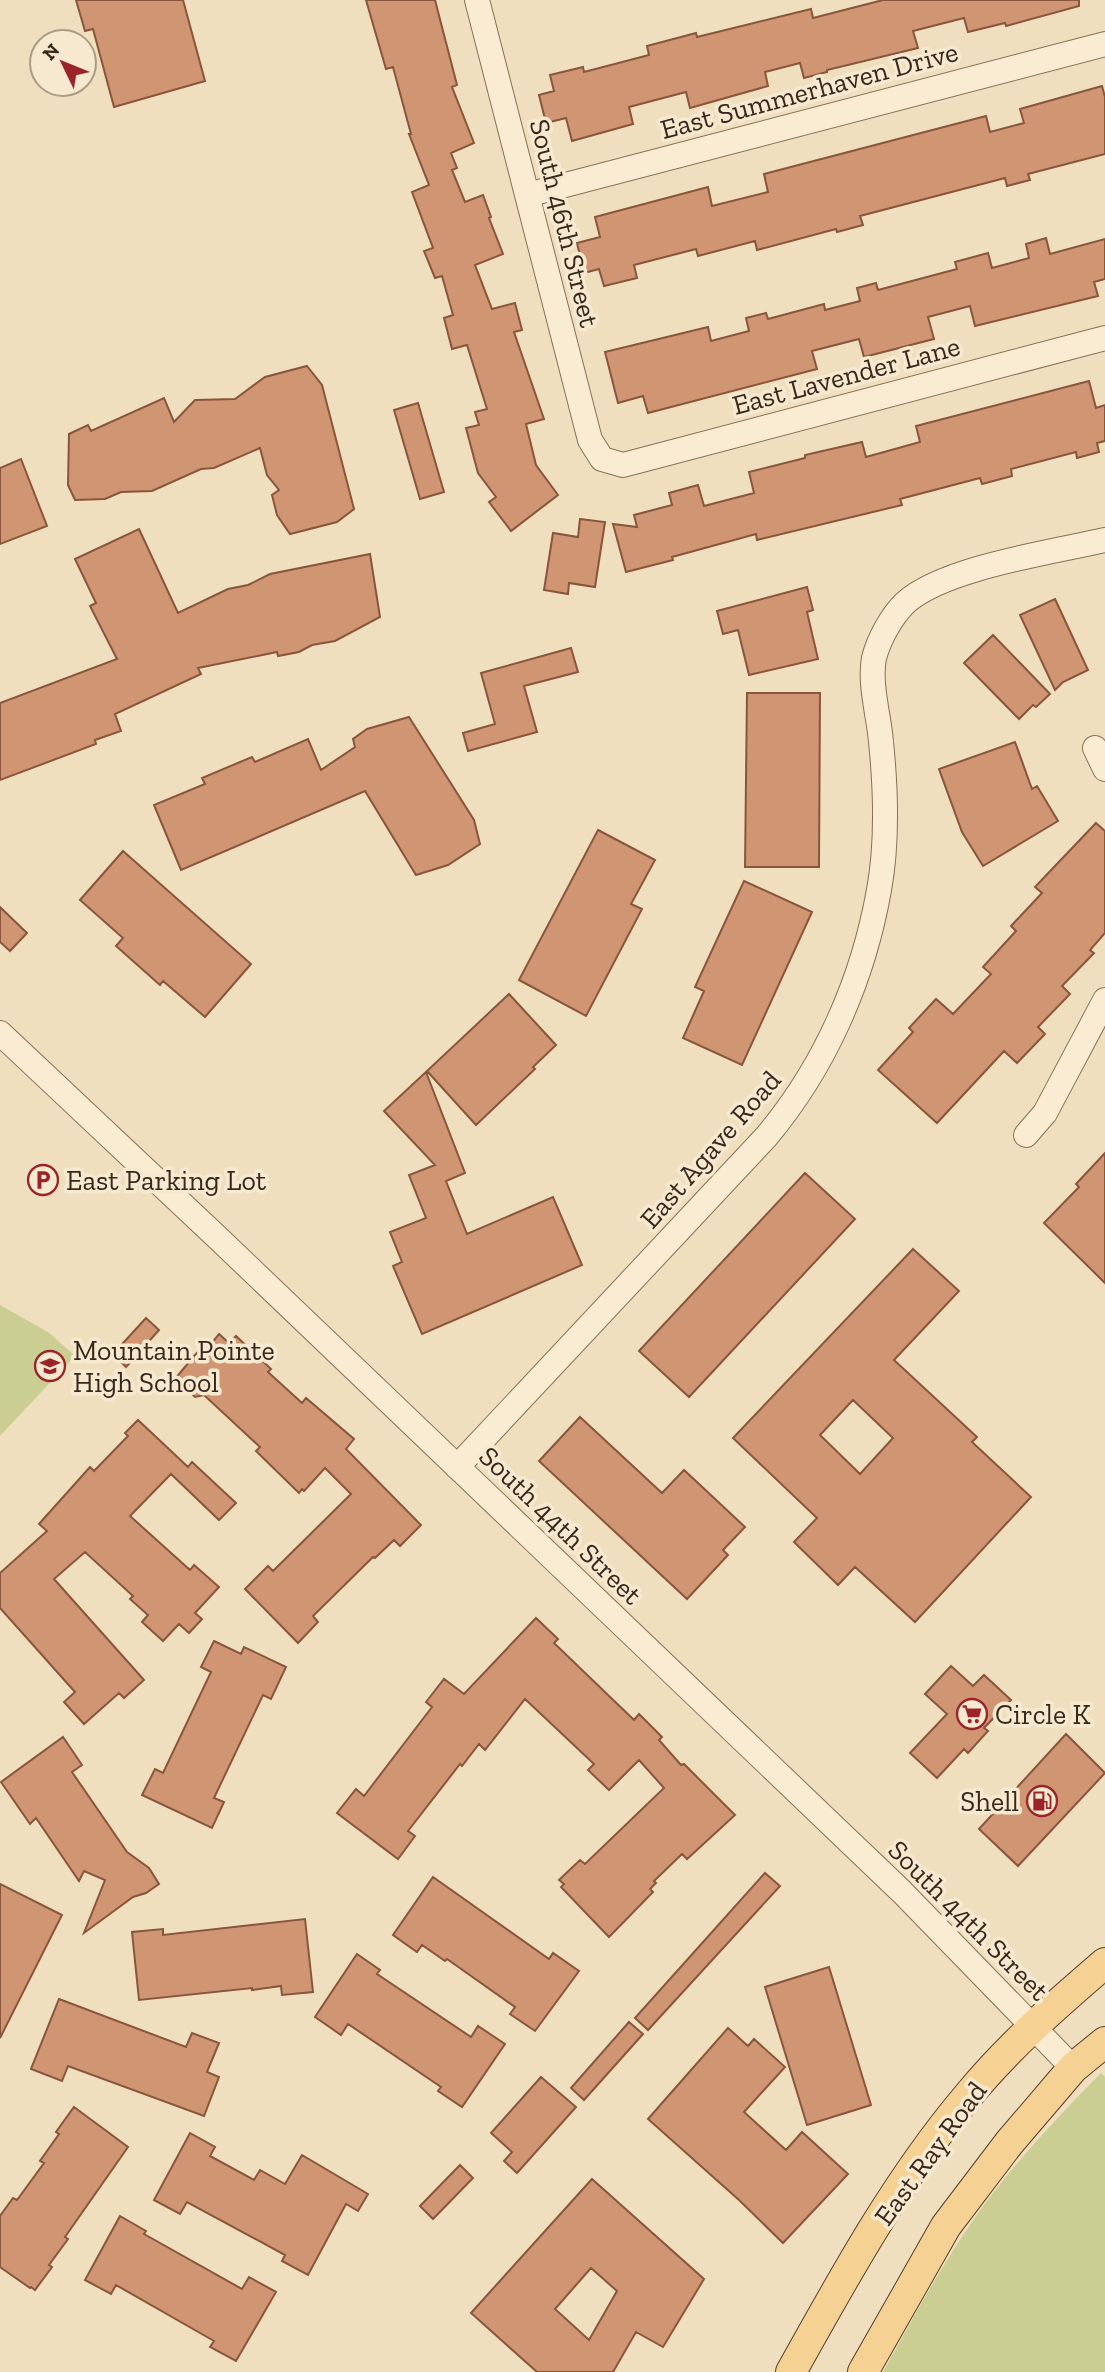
<svg xmlns="http://www.w3.org/2000/svg" width="1105" height="2372" font-family="'Zilla Slab',serif">
	<style>
		.green { fill: #cace92 }
		.building { fill: #d09573; stroke: #89563b; stroke-width: 2; fill-rule: evenodd }
		.lines { fill: none; stroke-linecap: round; stroke-linejoin: round }
		.minor-casing { stroke: #896f56; stroke-width: 26 }
		.major-casing { stroke: #563d2b; stroke-width: 32 }
		.minor { stroke: #faecd2; stroke-width: 24 }
		.major { stroke: #f5d294; stroke-width: 30 }
		.labels { text-anchor: middle; stroke-width: 7; stroke-linejoin: round; paint-order: stroke }
		.street-label { font-size: 28px; fill: #38281c; stroke: #f7e9cf }
		.poi-label { font-size: 28px; fill: #38281c; stroke: #f7e9cf; text-anchor: start }
	</style>
	<rect width="100%" height="100%" fill="#f0dfbf"/>
	<path class="green" d="M0,1305L48,1332L75,1356L0,1436Z
		M1101,2073L1105,2077V2372H883C912,2320 940,2268 974,2219C1011,2166 1056,2119 1101,2073Z"/>
	<path class="building" d="M76,0H183L205,81L114,107L93,29L85,31Z
		M366,0H435L457,85L452,87L474,143L451,153L457,168L452,170L465,202L483,195L491,217L489,218L503,254L475,265L492,309L515,303L522,330L514,332L544,419L526,424L536,465L558,495L511,531L489,502L496,497L478,473L466,428L479,425L475,412L487,409L467,345L452,349L444,318L453,315L442,276L435,278L424,251L433,248L412,192L429,185L409,134H411L393,67L386,69Z
		M883,0H1079V6L1006,26L1005,23L968,32L964,18L913,31L918,48L827,70V72L804,78L800,63L765,72L768,86L690,108L686,92L629,107L633,124L572,141L566,118L546,123L539,95L554,91L550,75L583,67L584,72L649,55L647,46L696,33L697,37L811,9L813,18Z
		M1102,86L1105,97V154L1028,174L1030,180L1007,186L1005,178L860,216L863,225L837,232L836,229L757,250L755,241L698,256L696,249L634,265L637,278L604,286L599,269L584,273L577,243L600,237L595,217L708,187L712,206L768,192L764,174L986,116L990,132L1024,123L1020,109Z
		M1046,238L1050,254L1105,239V279L1094,282L1098,296L975,326L970,306L928,317L934,339L864,357L859,339L812,351L817,369L648,413L643,396L618,403L605,352L708,327L711,341L749,331L746,318L766,313L768,319L824,304L825,310L860,301L857,288L876,283L878,290L957,269L955,262L988,253L992,268L1029,258L1026,244Z
		M307,366L322,385L354,509L337,522L290,534L277,515L272,495L279,490L267,475L260,448L214,468L201,469L152,491L121,492L105,499L75,500L68,485L69,434L88,425L91,431L164,398L174,422L195,400L235,399L265,377Z
		M1089,381L1096,408L1105,405V441L1097,443L1099,452L1077,458L1076,452L1011,469L1012,476L982,484L980,478L900,499L902,505L757,540L756,534L672,557L673,560L626,572L613,524L637,527L634,515L672,505L669,493L698,485L704,506L754,493L749,472L805,458V455L862,442L866,457L920,442L916,426Z
		M418,403L444,492L420,499L394,410Z
		M21,459L47,526L0,544V468Z
		M580,519L605,522L595,587L569,583L568,594L544,590L553,533L578,537Z
		M139,529L178,613L228,589L248,585L270,574L370,554L380,617L335,641L312,645L299,652L278,656L277,652L198,668L201,674L115,714L121,731L95,740L96,744L0,780V703L117,659L90,606L96,603L75,559Z
		M807,587L813,610L807,612L818,659L749,675L738,630L723,634L717,611Z
		M1055,599L1088,670L1063,682L1055,690L1020,615Z
		M993,635L1050,694L1036,707L1033,705L1019,719L964,663Z
		M571,648L578,672L524,686L537,732L468,751L463,733L495,724L481,673Z
		M747,693H820L819,867H745Z
		M409,717L474,820L480,844L448,865L416,875L365,791L181,870L154,805L205,784L202,778L252,757L255,762L308,739L321,770L355,747L353,739L367,729Z
		M1015,742L1032,789L1037,786L1058,821L983,866L962,832L939,769Z
		M1096,823L1105,831V933L1090,950L1094,953L1062,986L1070,994L1038,1027L1045,1034L1017,1063L1004,1051L937,1123L878,1070L913,1032L909,1028L936,999L953,1014L991,974L983,967L1016,931L1011,926L1042,893L1035,887Z
		M598,830L655,860L631,904L642,909L586,1016L519,980Z
		M123,851L251,964L205,1017L163,981L160,985L116,946L123,938L80,900Z
		M744,881L812,912L742,1065L683,1038L704,991L695,987Z
		M0,907L27,933L10,951L0,942Z
		M509,994L556,1045L533,1067L535,1069L476,1125L427,1071Z
		M426,1072L465,1173L446,1181L467,1234L553,1197L582,1265L422,1334L393,1266L402,1262L390,1232L426,1218L409,1175L435,1165L384,1111Z
		M1105,1153V1283L1044,1223L1079,1187L1076,1184Z
		M805,1173L855,1219L689,1397L639,1351Z
		M913,1249L959,1291L894,1360L977,1437L972,1442L1031,1497L915,1622L855,1567L838,1585L794,1542L817,1518L733,1438ZM853,1400L893,1438L860,1474L820,1435Z
		M146,1318L159,1330L126,1367L113,1354Z
		M219,1334L229,1343L236,1336L271,1369L268,1372L302,1403L306,1398L354,1439L346,1449L421,1525L400,1546L394,1540L375,1558L373,1557L313,1616L318,1622L298,1643L245,1589L268,1566L273,1571L351,1494L325,1468L304,1491L302,1489L299,1493L256,1451L260,1447L204,1395L195,1397L175,1379L194,1356L209,1341L211,1344Z
		M580,1417L662,1493L684,1470L745,1527L723,1550L728,1555L687,1599L539,1461Z
		M138,1420L188,1467L192,1462L236,1503L219,1520L171,1474L130,1516L190,1570L194,1565L219,1587L195,1613L202,1619L189,1633L179,1624L163,1641L142,1622L148,1615L130,1599L133,1596L85,1552L54,1579L144,1680L124,1698L119,1693L84,1724L64,1702L75,1692L0,1608V1573L47,1531L39,1524L90,1467L94,1471L128,1436L125,1433Z
		M536,1618L558,1639L554,1643L634,1720L639,1714L662,1737L659,1740L681,1765L684,1764L735,1815L687,1859L682,1854L654,1881L656,1883L650,1889L653,1892L609,1937L561,1887L564,1884L559,1880L580,1860L585,1864L664,1788L639,1760L609,1790L588,1770L594,1764L525,1699L485,1750L479,1744L462,1766L460,1764L408,1831L415,1836L398,1859L337,1813L356,1789L364,1796L432,1707L426,1702L444,1679L464,1694Z
		M214,1641L241,1654L244,1647L286,1667L271,1699L263,1695L214,1798L224,1802L212,1828L142,1795L155,1769L163,1773L211,1672L201,1667Z
		M951,1666L973,1686L984,1675L1011,1700L984,1728L988,1731L968,1753L964,1749L937,1778L910,1753L947,1714L925,1694Z
		M1066,1734L1105,1773L1018,1866L979,1829Z
		M63,1737L82,1765L72,1772L127,1852L149,1868L159,1884L146,1893L133,1897L84,1933L105,1880L84,1871L79,1881L36,1818L30,1824L1,1782Z
		M765,1873L780,1886L648,2030L635,2018Z
		M433,1877L549,1959L553,1953L579,1971L535,2031L510,2014L515,2007L447,1959L445,1961L422,1945L417,1952L393,1935Z
		M0,1884L62,1915L0,2038Z
		M305,1919L313,1992L282,1995L281,1986L252,1990V1988L139,2000L132,1932L163,1929V1935Z
		M357,1954L380,1970L377,1974L471,2037L478,2026L505,2044L462,2107L438,2091L441,2087L348,2024L341,2035L315,2017Z
		M829,1967L871,2105L807,2125L765,1987Z
		M59,1999L186,2047L192,2033L219,2043L207,2072L219,2077L204,2116L68,2066L62,2081L31,2069Z
		M629,2022L643,2034L584,2100L571,2088Z
		M728,2028L748,2046L754,2039L785,2067L744,2112L786,2150L802,2132L848,2174L783,2243L739,2200L648,2119Z
		M541,2077L576,2107L517,2173L504,2161L512,2152L491,2133Z
		M74,2107L128,2147L65,2237L68,2239L49,2265L52,2267L35,2290L31,2287L30,2288L0,2267V2216L13,2198L17,2200L44,2163L40,2161L59,2134L56,2132Z
		M190,2133L215,2147L210,2156L254,2180L260,2170L285,2184L302,2155L368,2194L358,2211L346,2204L308,2275L282,2261L285,2255L187,2202L180,2214L154,2200Z
		M460,2165L473,2178L433,2219L420,2206Z
		M592,2179L704,2279L663,2347L636,2332L613,2372H537L471,2313ZM591,2268L617,2291L589,2340L555,2309Z
		M120,2216L146,2231L144,2234L242,2289L249,2277L276,2292L236,2361L210,2347L214,2341L116,2285L111,2294L85,2280Z"/>
	<g class="lines">
		<g class="minor-casing">
			<path id="minor" d="M477,0L590,440L602,459L623,465L1105,338
				M527,195L1105,44
				M1095,748L1105,769
				M0,1033L219,1239L902,1892L1073,2068
				M1026,1135L1045,1113L1105,1000
				M457,1467L766,1137C825,1067 863,980 879,890C888,841 886,791 881,742C879,716 869,684 874,658C879,639 891,617 905,603C943,568 1052,552 1105,540"/>
		</g>
		<g class="major-casing">
			<path id="major" d="M791,2372C844,2277 897,2180 967,2097C1008,2047 1056,2005 1105,1963
				M863,2372L946,2226L1009,2143L1073,2068L1105,2042"/>
		</g>
		<use href="#minor" class="minor"/>
		<use href="#major" class="major"/>
	</g>
	<defs>
		<g id="parking-ring" transform="scale(1.575)"><circle r="9.5" fill="#f7e9cf" stroke="#9b242a" stroke-width="1.5"/><path d="M-3.5-5.5H1a3.5 3.5 0 0 1 0 7H-1V5.5H-3.5ZM-1-3.4V-.6H.8a1.4 1.4 0 0 0 0-2.8Z" fill="#9b242a"/></g>
		<g id="school-ring" transform="scale(1.575)"><circle r="9.5" fill="#f7e9cf" stroke="#9b242a" stroke-width="1.5"/><path d="M0-5L7-2L0 1L-7-2ZM-4 1L0 2.5L4 1V4Q0 6-4 4Z" fill="#9b242a"/></g>
		<g id="supermarket-ring" transform="scale(1.575)"><circle r="9.5" fill="#f7e9cf" stroke="#9b242a" stroke-width="1.5"/><path d="M-6-5.5h2.5l.6 2H6L4.5 2H-2.5L-4.4-4H-6ZM-1.5 3.2a1.3 1.3 0 1 0 .1 0ZM3 3.2a1.3 1.3 0 1 0 .1 0Z" fill="#9b242a"/></g>
		<g id="fuel-ring" transform="scale(1.575)"><circle r="9.5" fill="#f7e9cf" stroke="#9b242a" stroke-width="1.5"/><path d="M-5.5-6h7V0h2V4h1.3V-2.5L3-4.5l.8-.8L6-3V5H2.5V1h-1V6h-7ZM-4.2-4.7v3.2H.2V-4.7Z" fill="#9b242a"/></g>
	</defs>
	<g fill-rule="evenodd">
		<use href="#parking-ring" x="43" y="1180"/>
		<use href="#school-ring" x="50" y="1366"/>
		<use href="#supermarket-ring" x="972" y="1714"/>
		<use href="#fuel-ring" x="1042" y="1801"/>
	</g>
	<g class="labels">
		<g class="street-label">
			<text transform="translate(809 90) rotate(-15)" y="10">East Summerhaven Drive</text>
			<text transform="translate(565 223) rotate(76)" y="10">South 46th Street</text>
			<text transform="translate(846 375) rotate(-15)" y="10">East Lavender Lane</text>
			<text transform="translate(710 1149) rotate(-49)" y="10">East Agave Road</text>
			<text transform="translate(561 1525) rotate(44)" y="10">South 44th Street</text>
			<text transform="translate(969 1920) rotate(45)" y="10">South 44th Street</text>
			<text transform="translate(930 2153) rotate(-54)" y="10">East Ray Road</text>
		</g>
		<g class="poi-label">
			<text x="66" y="1190">East Parking Lot</text>
			<text x="73" y="1360">Mountain Pointe<tspan x="73" dy="32">High School</tspan></text>
			<text x="995" y="1724">Circle K</text>
			<text x="1019" y="1811" text-anchor="end">Shell</text>
		</g>
	</g>
	<g transform="translate(63 63) rotate(313)"><circle r="33" fill="#f7e9cf" stroke="#ab9c87" stroke-width="2"/>
	<path d="M0-5L12 26L0 18L-12 26Z" fill="#9b242a"/>
	<text y="-10" font-size="19" font-weight="bold" text-anchor="middle" fill="#38281c">N</text>
	</g>
</svg>
